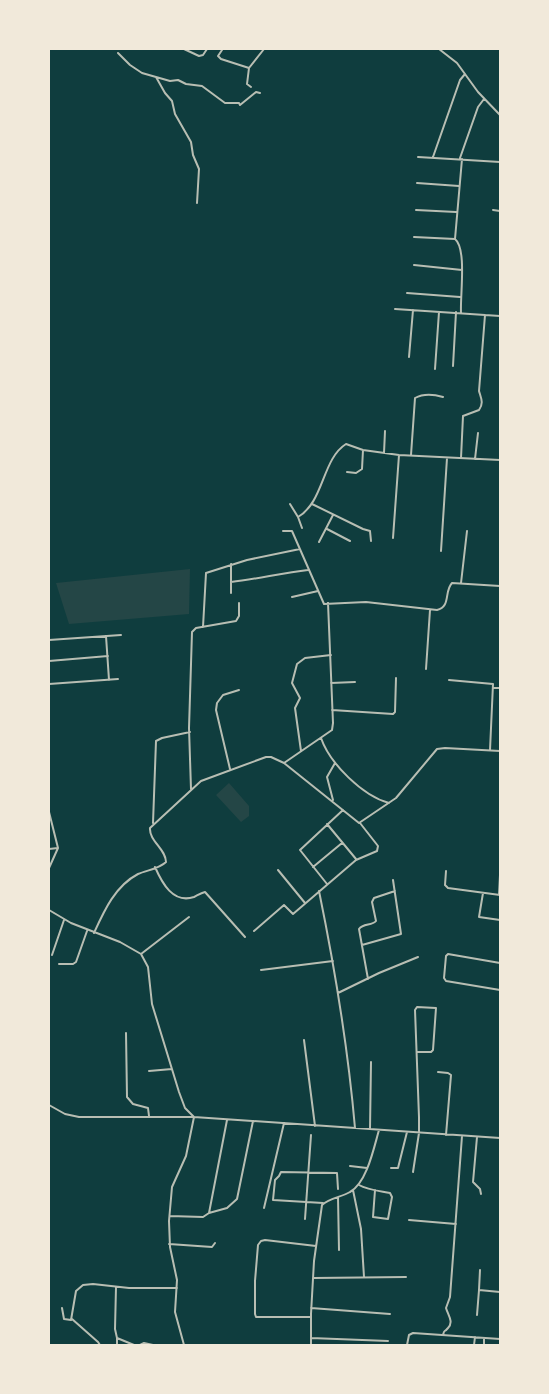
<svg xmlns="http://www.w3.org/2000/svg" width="549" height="1394" font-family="Quicksand,sans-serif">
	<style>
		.green { fill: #244646 }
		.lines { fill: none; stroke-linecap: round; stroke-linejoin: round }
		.minor { stroke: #b8beb3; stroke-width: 2 }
	</style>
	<rect width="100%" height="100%" fill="#0f3d3e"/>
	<path class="green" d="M190,569L189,614L69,624L56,583Z
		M229,783L249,806V816L241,822L216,795Z"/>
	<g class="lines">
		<path class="minor" d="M184,49L199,56L203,55L207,49
			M439,49L457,63L478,92L500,115
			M222,50L218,56L221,59L249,68L264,49
			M118,53L130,65L142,73L170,81L178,80L186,84L202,86L225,103H239L240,105L256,92L260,93
			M249,68L247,84L251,87
			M156,77L165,93L172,101L175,114L191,142L193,155L199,169L197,203
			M418,157L500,162
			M433,157L460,80L465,74
			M460,158L478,107L484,99
			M417,183L459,186
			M416,210L456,212
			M493,210L500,211
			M414,237L455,239C467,249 460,295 461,313
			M455,239L462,159
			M414,265L462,270
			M407,293L460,297
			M395,309L500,316
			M409,357L413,310
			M453,366L456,312
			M435,369L439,312
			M384,453L385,431
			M411,455L415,398C424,393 433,394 443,397
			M461,458L463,416L479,410C484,403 481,398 479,391L485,315
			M475,459L478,433
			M347,472L356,473L362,469L363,450
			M290,504L298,517L302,528
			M312,504L363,529L370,531L371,541
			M298,517C324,502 322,459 346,444L363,450L399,455L500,460
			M327,529L350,541
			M283,531H292L324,604L366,602L437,610C451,607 444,591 452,583L500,586
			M393,538L399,455
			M319,542L333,515
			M441,551L447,458
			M231,582C257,579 282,573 308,570
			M461,583L467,531
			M231,593V564
			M292,597L318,591
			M203,627L206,573L247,560L300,549
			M106,636L109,680
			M49,640L121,635
			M49,661L108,656
			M426,669L430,610
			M449,680L493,684L490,750
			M331,683L355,682
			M49,684L118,679
			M493,688H500
			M332,710L393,714L395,712L396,678
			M321,738C330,764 363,796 389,803
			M301,751L295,708L300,698L292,683L297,664L305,658L331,655
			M284,763L359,823L396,798L437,749L445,748L500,751
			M230,769L216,710L217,703L223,695L239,690
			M191,789L189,728L192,632L196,628L236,621L239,616V603
			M333,800L327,777L335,763
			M49,812L58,848L49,868
			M153,823L156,741L162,738L190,732
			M327,824L356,859
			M49,849L58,848
			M155,867C162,883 173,904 194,897C198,895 201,893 205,892L245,937
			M313,867L342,843
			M278,870L305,903
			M446,871L445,885L448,888L500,895
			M327,884L300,850L343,810
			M319,891C335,969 348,1048 355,1128
			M483,893L479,917L500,920
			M499,894L500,875
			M49,910L71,923L120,942L141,954L148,967L152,1004L179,1092L185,1108L194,1117L500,1138
			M254,931L284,905L293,914L356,860L377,851L378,846L360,823
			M94,933C104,911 115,886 138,874C147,870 159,869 166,862C166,849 149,841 150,828L201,781L266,757H271L284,763L332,730L333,723L328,603
			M362,945L401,934L393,880
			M141,954L189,917
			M52,955L64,920
			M500,963L448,954L446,956L444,978L446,981L500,990
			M59,964H73L76,962L87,931
			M261,970L333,961
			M368,979L359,929C363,923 372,926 376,921L372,902L374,898L395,891
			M338,993L379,973L418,957
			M126,1033L127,1097L133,1104L148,1108L149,1116
			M304,1040L315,1126
			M149,1071L172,1069
			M438,1072L448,1073L451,1075L446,1135
			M49,1105L65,1114L79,1117H194L186,1156L172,1187L169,1221L170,1247L177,1280L175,1312L184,1345
			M370,1129L371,1062
			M477,1137L473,1182L480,1189L481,1194
			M350,1166L367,1168
			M391,1168H398L407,1132
			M413,1172L419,1133V1117L415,1010L417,1007L436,1008L433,1050L431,1052H417
			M359,1185C368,1190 380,1191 390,1193L392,1197L388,1219L373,1217L375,1190
			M353,1190L361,1229L364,1277
			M338,1197L339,1250
			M323,1203L273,1200L275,1180L279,1176L281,1172L337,1173L338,1189
			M264,1208L284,1123
			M209,1213L227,1208L237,1199L253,1121
			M170,1216L203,1217L209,1213L227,1120
			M305,1219L311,1135
			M409,1220L456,1224
			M169,1244L212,1247L215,1243
			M314,1278L406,1277
			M116,1287L115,1329L117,1338
			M479,1290L480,1270
			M62,1308L64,1319L71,1320L76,1291L83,1285L93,1284L129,1288H177
			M311,1308L390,1314
			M477,1315L479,1290L500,1292
			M310,1317H256L255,1314V1281L258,1245L261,1241L265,1240L316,1246
			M72,1319L98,1342L100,1345
			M443,1335C445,1328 443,1334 448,1328C454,1322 448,1315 446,1308L450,1297L462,1136
			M311,1338L388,1341
			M484,1338V1345
			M117,1345V1338L134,1345
			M140,1345L144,1343L153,1345
			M311,1345V1314L314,1261L322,1205C329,1198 342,1197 350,1192C367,1183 374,1147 379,1130
			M407,1345L409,1335L413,1333L500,1339
			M474,1345L475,1337"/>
	</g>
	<rect width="549" height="1394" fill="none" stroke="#f1e9da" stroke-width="100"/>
</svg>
